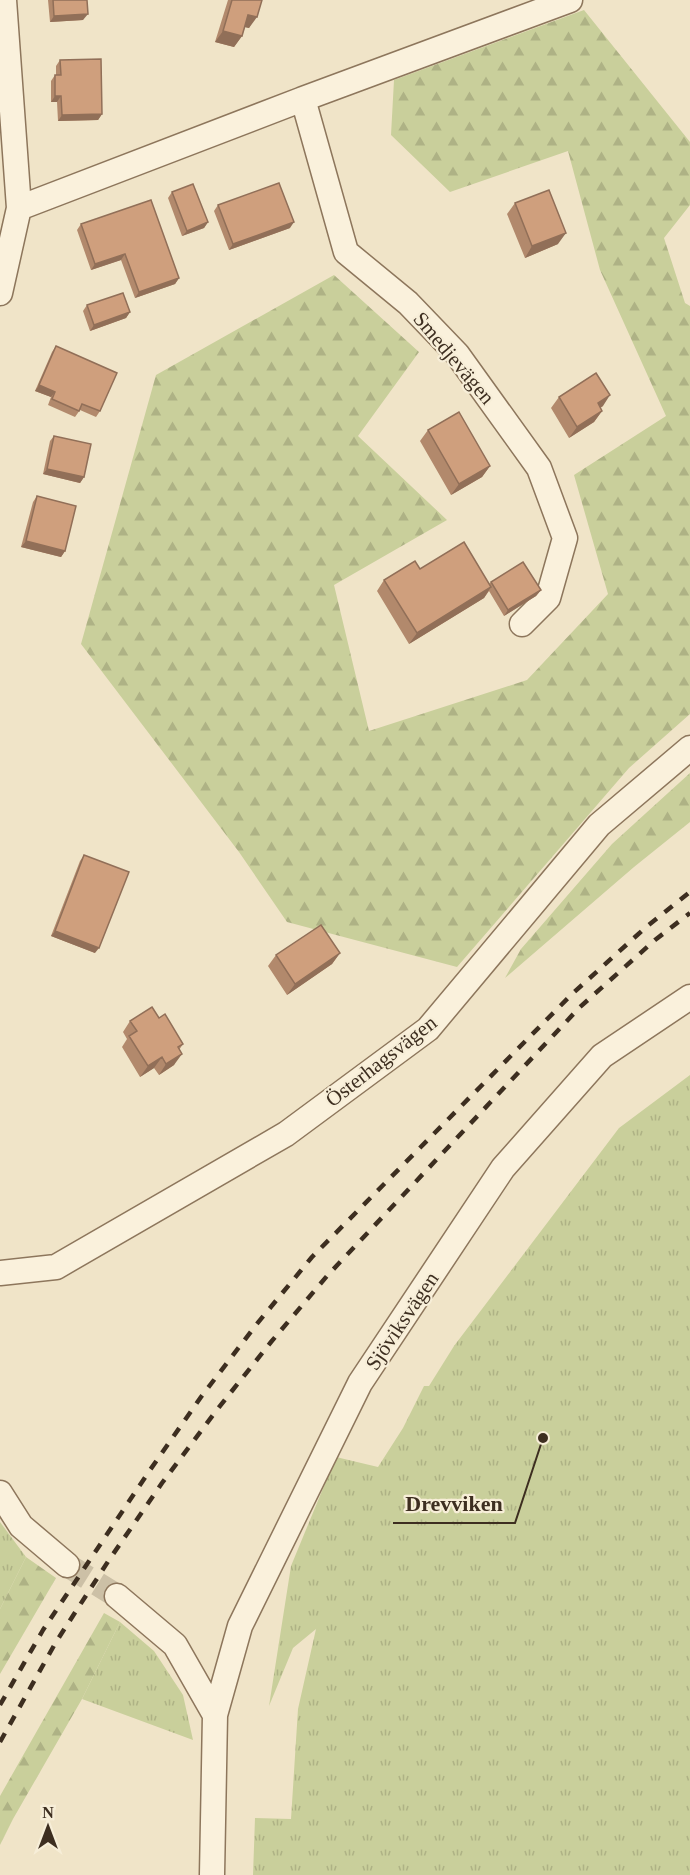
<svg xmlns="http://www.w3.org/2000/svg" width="690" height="1875" font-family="Georgia,serif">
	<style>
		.grass { fill: url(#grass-tufts) }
		.forest { fill: url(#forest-firs) }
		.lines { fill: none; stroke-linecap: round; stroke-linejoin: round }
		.minor-tunnel { stroke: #ccc0a6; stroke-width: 24; stroke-dasharray: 24 12; stroke-linecap: butt }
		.minor-casing { stroke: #8d765c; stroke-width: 27 }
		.minor { stroke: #faf1dc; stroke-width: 24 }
		.rail { stroke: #3d2e20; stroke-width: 4.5; stroke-dasharray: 10 10; stroke-linecap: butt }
		.wall { fill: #b2896c }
		.shaded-wall { fill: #916f58 }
		.building { fill: #cf9f7d; stroke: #916f58; stroke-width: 1.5 }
		.labels { text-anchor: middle; stroke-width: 4.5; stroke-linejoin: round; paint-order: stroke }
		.street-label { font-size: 21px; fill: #3d2e20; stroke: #f7eed8 }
		.leader { fill: none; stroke: #3d2e20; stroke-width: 2 }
		.callout-dot { fill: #3d2e20; stroke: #f7eed8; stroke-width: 2 }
		.callout-label { font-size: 22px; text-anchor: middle; font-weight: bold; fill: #3d2e20; stroke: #f7eed8; stroke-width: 4.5; stroke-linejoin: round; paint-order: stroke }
	</style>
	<defs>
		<pattern id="grass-tufts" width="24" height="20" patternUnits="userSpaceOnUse" patternTransform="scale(1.5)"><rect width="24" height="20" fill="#c9cf9b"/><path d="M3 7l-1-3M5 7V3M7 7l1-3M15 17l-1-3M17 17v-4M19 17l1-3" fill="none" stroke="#aeb285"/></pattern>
		<pattern id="forest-firs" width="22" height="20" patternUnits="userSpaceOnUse" patternTransform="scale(1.5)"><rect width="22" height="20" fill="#c9cf9b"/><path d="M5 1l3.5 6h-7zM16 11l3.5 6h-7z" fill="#aeb285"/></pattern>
	</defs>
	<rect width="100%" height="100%" fill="#f0e4c8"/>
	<path class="grass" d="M690,1075V1875H253L255,1818L291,1819L298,1709L316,1629L293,1648L269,1706L291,1566L336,1457L378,1467L403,1428L424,1386H429L454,1346L619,1128Z
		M0,1522L26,1557L0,1609Z
		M120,1622L154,1651L183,1695L193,1740L82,1699Z"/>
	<path class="forest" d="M584,10L690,142V205L664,238L685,303L690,306V714L629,768L457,967L287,922L239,852L81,644L156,375L334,275L419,352L358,436L447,520L334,585L369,731L527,680L608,594L574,475L666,416L600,270L568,151L450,192L391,135L394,80Z
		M690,773V822L634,867L505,978L521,949L612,844Z
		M26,1557L56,1578L0,1674V1609Z
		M104,1613L120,1622L82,1699L13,1819L0,1845V1796Z"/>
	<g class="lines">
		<path class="minor-tunnel" d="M67,1565L117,1596"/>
		<g class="minor-casing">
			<path id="minor" d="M19,208L303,99
				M0,293L19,208L4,0
				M522,624L548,598L565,538L539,468L457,354L408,303L346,252L303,99L570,0
				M0,1273L56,1267L286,1134L428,1029L599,825L690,748
				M0,1493L21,1526L67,1565
				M117,1596L175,1645L215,1715L212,1875
				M215,1715L240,1626L360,1383L503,1168L602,1056L690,997"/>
		</g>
		<use href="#minor" class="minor"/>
		<path class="rail" d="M0,1705L43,1630L150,1470L201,1397L256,1325L312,1257L571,995L645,928L690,892
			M0,1742L56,1642L109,1560L162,1483L216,1411L271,1342L327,1276L580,1007L655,940L690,913"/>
	</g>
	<path class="wall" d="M48,0H87L83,20L50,22Z
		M228,0H262L249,28L245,27L242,36L234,47L215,42Z
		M60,60L102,114L98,120L58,121L57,102H51V81L55,75H56V66Z
		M172,192L208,222L204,228L182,236L168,198Z
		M515,203L558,244L525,258L507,214Z
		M218,205L290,228L229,250L214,211Z
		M81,224L179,278L175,284L135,298L121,260L91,270L77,230Z
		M87,305L130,312L126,318L90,331L83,311Z
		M56,346L100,411L96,417L80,410L75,417L48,405L51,397L35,391L52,352Z
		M559,397L603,406L600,408L602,411L594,422L569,438L551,408Z
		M428,430L490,466L482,477L451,495L420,441Z
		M54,436L84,477L80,483L43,474L50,441Z
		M37,496L65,551L61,557L21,547L33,502Z
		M420,569L489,584L491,582L541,590L536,596L504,616L489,591L484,598L409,644L377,591L384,580Z
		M84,855L95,953L51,936L80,861Z
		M340,953L332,964L287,995L268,966L276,955Z
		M130,1021L183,1044L179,1050L174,1065L159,1075L154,1068L140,1077L122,1047L127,1039L123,1032Z"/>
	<path class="shaded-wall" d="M88,14L83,20L50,22L54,16Z
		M248,15L257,17L249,28L240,26Z
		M223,31L242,36L234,47L215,42Z
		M55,96H61L57,102H51Z
		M102,114L98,120L58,121L62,115Z
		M208,222L204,228L182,236L187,231Z
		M294,222L290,228L229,250L233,244Z
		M566,233L558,244L525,258L532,246Z
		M125,254L121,260L91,270L95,264Z
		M179,278L175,284L135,298L139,292Z
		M130,312L126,318L90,331L94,325Z
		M39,385L55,392L51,397L35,391Z
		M610,395L603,406L590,414L598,403Z
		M602,411L594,422L569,438L577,427Z
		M490,466L482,477L451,495L459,484Z
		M47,469L84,477L80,483L43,474Z
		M26,541L65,551L61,557L21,547Z
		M491,587L484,598L409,644L417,633Z
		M541,590L536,596L504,616L508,610Z
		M55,931L99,948L95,953L51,936Z
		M340,953L332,964L287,995L295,984Z
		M182,1054L174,1065L159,1075L166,1064Z
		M162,1057L154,1068L140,1077L148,1066Z"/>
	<path class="building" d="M53,0H87L88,14L54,16Z
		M232,0H262L257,17L248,15L242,36L223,31Z
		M101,59L102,114L62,115L61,96H55V75H61L60,60Z
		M279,183L294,222L233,244L218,205Z
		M193,184L208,222L187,231L172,192Z
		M549,190L566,233L532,246L515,203Z
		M151,200L179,278L139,292L125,254L95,264L81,224Z
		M123,293L130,312L94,325L87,305Z
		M56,346L117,373L100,411L82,404L79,411L52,399L55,392L39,385Z
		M596,373L610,395L598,403L602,411L577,427L559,397Z
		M459,412L490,466L459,484L428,430Z
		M54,436L91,444L84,477L47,469Z
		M37,496L76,506L65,551L26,541Z
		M464,542L491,587L417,633L384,580L415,561L420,569Z
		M523,562L541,590L508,610L491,582Z
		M84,855L129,872L99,948L55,931Z
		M321,925L340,953L295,984L276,955Z
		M152,1007L159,1018L165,1014L183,1044L178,1047L182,1054L166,1064L162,1057L148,1066L129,1036L137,1031L130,1021Z"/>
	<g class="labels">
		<g class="street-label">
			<text transform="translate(454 358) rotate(50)" y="7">Smedjevägen</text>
			<text transform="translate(381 1061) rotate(-38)" y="7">Österhagsvägen</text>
			<text transform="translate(402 1321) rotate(-56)" y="7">Sjöviksvägen</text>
		</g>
	</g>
	<path class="leader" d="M543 1438L515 1523H393"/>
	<circle class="callout-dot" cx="543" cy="1438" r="6"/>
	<g class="callout-label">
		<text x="454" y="1511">Drevviken</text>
	</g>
	<g transform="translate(48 1827)" stroke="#f7eed8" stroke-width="4.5" paint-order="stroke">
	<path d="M0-4.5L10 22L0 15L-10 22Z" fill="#3d2e20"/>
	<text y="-9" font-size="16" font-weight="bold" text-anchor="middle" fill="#3d2e20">N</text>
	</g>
</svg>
